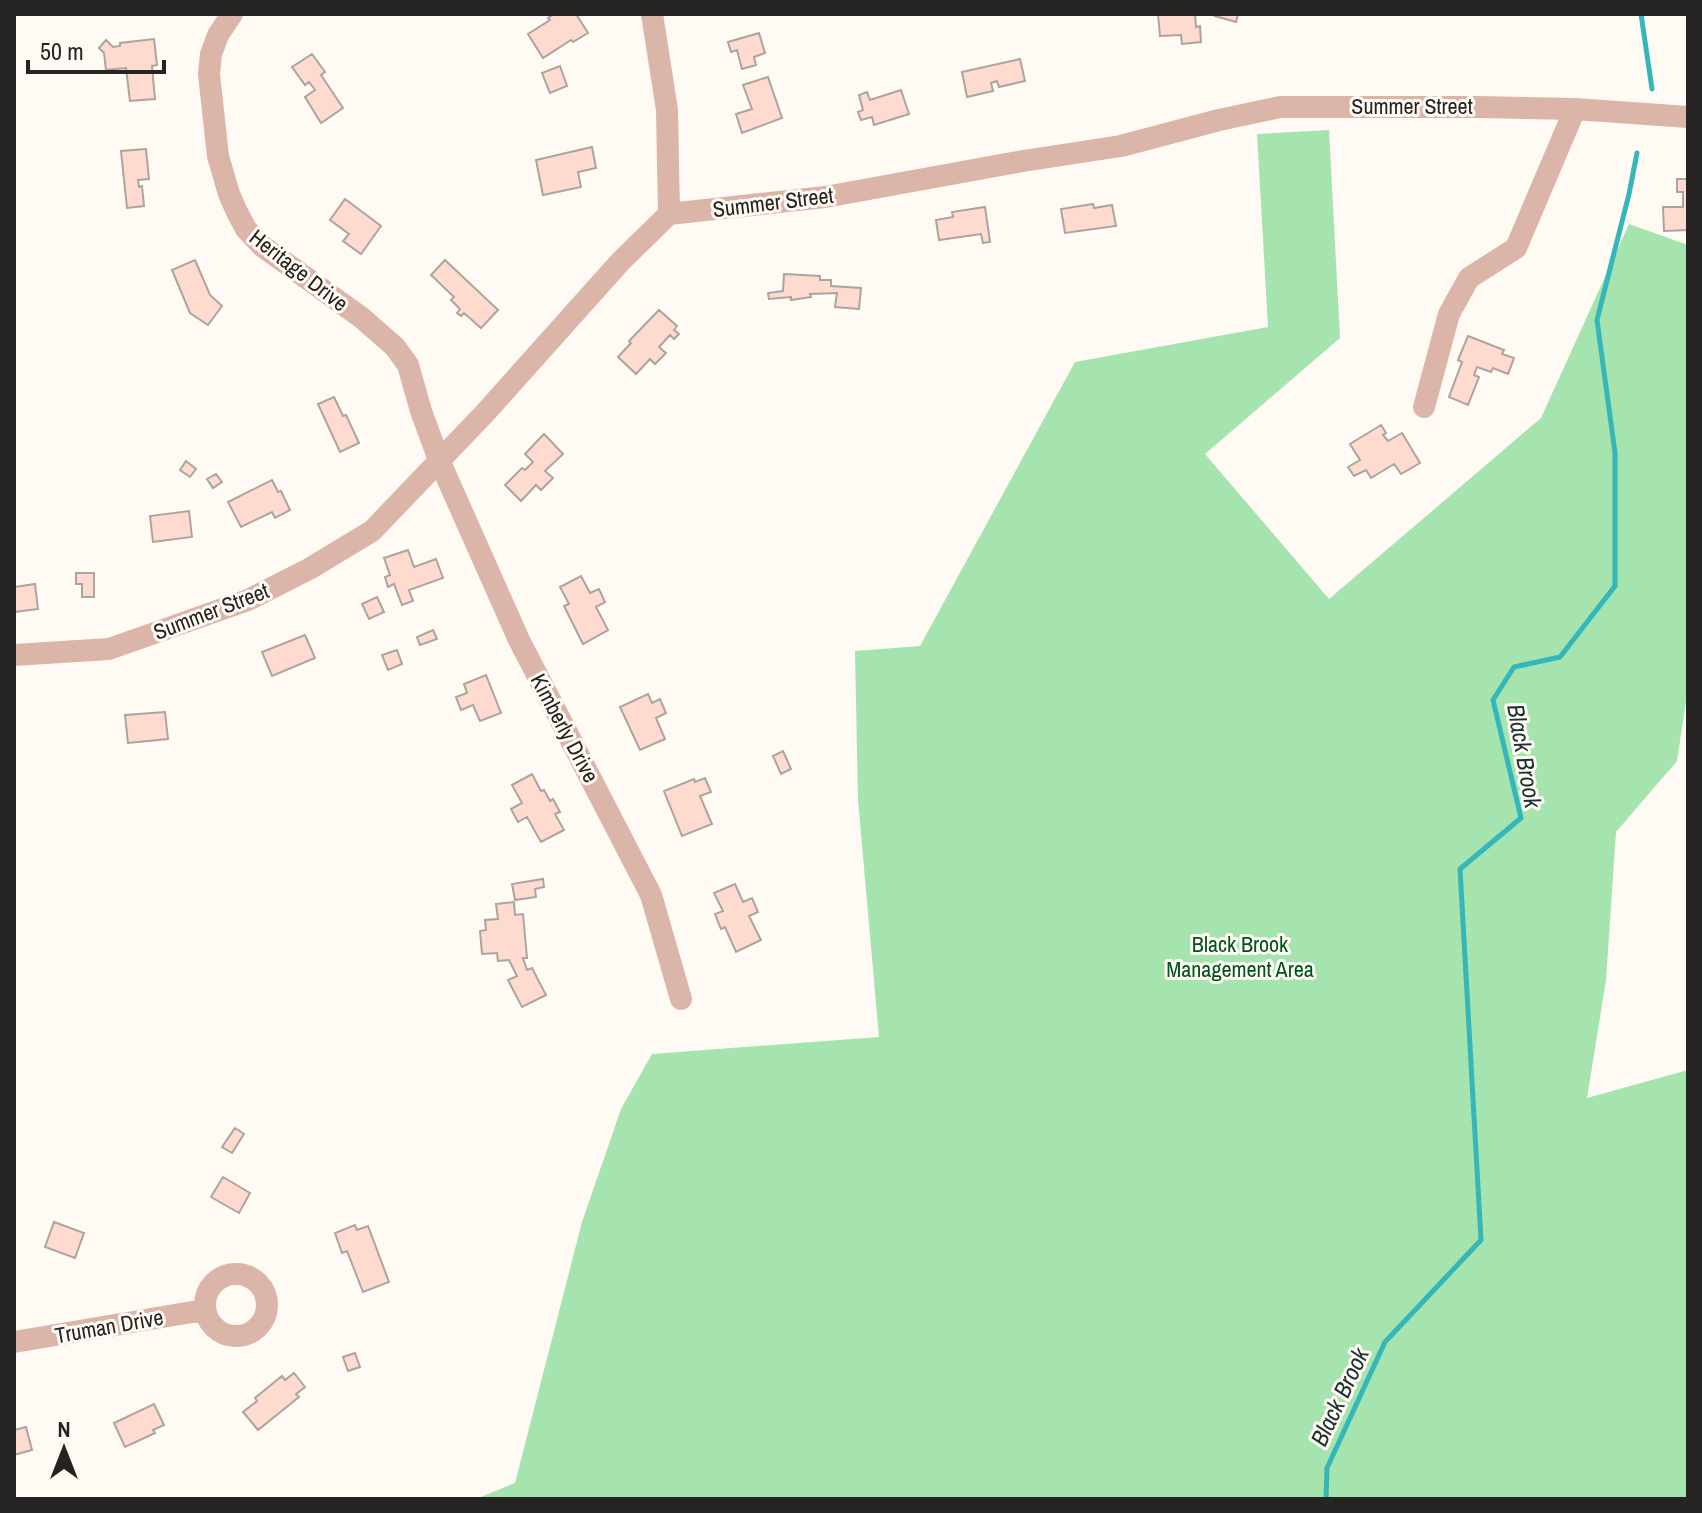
<svg xmlns="http://www.w3.org/2000/svg" width="1702" height="1513" font-family="'Archivo Narrow',sans-serif">
	<style>
		.green { fill: #a5e4af }
		.lines { fill: none; stroke-linecap: round; stroke-linejoin: round }
		.stream { stroke: #35b6b8; stroke-width: 5 }
		.building { fill: #ffdbcf; stroke: #aba4a1; stroke-width: 2 }
		.minor { stroke: #dcb5a9; stroke-width: 22 }
		.labels { text-anchor: middle; stroke-width: 6; stroke-linejoin: round; paint-order: stroke }
		.street-label { font-size: 22px; fill: #262422; stroke: #fffaf4 }
		.park-label { font-size: 22px; fill: #00531e; stroke: #fffaf4 }
		.water-label { font-size: 24px; font-style: italic; fill: #1c3131; stroke: #fffaf4 }
	</style>
	<rect width="100%" height="100%" fill="#fffaf4"/>
	<path class="green" d="M1329,130L1340,338L1205,454L1329,599L1541,418L1629,224L1688,245V688L1677,761L1616,832L1606,980L1587,1098L1688,1070V1499H476L515,1483L582,1222L621,1109L652,1054L879,1037L858,800L855,651L920,646L1075,362L1268,327L1257,134Z"/>
	<g class="lines">
		<path class="stream" d="M1641,14L1652,89
			M1326,1499L1327,1468L1385,1342L1481,1240L1460,869L1521,818L1493,700L1514,667L1560,657L1615,586V453L1597,320L1629,194L1637,153"/>
	</g>
	<path class="building" d="M554,14H576L588,33L573,42L571,40L543,58L528,34L550,20L548,18Z
		M1158,14H1195L1196,27L1200,26L1201,42L1182,44L1181,35L1160,36Z
		M1216,14H1238L1236,22L1215,16Z
		M759,33L765,53L754,57L756,65L742,69L737,50L731,52L728,42Z
		M154,39L157,65L152,66L155,99L130,101L126,68L106,70L104,53L99,48L106,40L113,47L120,46V43Z
		M312,54L325,72L321,75L343,108L321,123L305,97L315,90L309,82L305,85L292,67Z
		M1020,59L1025,81L999,87L997,81L991,83L993,91L967,97L962,72Z
		M560,66L567,86L550,93L542,73Z
		M768,77L782,118L742,133L736,114L752,109L743,85Z
		M901,90L909,114L874,125L872,117L861,120L858,112L863,110L859,95L867,92L870,100Z
		M592,147L596,168L578,172L581,187L543,195L536,160Z
		M146,149L149,179L138,180L139,187L142,186L144,206L127,208L121,151Z
		M1677,179H1688V230L1664,231L1663,207H1683V192H1677Z
		M345,199L381,226L361,254L343,241L349,234L330,220Z
		M1093,204L1094,208L1112,205L1116,226L1065,233L1061,209Z
		M985,207L990,242L983,243L981,234L939,240L936,220L953,217L952,212Z
		M195,260L210,295L222,306L208,325L190,313L172,270Z
		M445,260L498,310L481,328L464,313L461,316L457,313L460,309L451,300L454,297L431,275Z
		M784,274L820,276V280H831V286L861,288L859,309L835,307L837,293L810,294L811,297L791,300V297L769,299L768,293L783,291Z
		M659,310L677,326L674,330L679,334L674,339L670,335L659,347L666,353L655,364L650,359L636,374L618,357L631,343L629,341Z
		M1468,336L1504,350L1502,354L1514,358L1508,374L1493,368L1491,372L1477,367L1474,375L1479,377L1468,405L1449,397L1462,362L1458,360Z
		M334,397L343,416L346,415L359,443L340,452L318,404Z
		M1381,425L1386,433L1383,435L1388,441L1402,433L1420,463L1401,474L1394,464L1371,478L1366,470L1354,476L1348,467L1360,460L1350,444Z
		M544,434L563,454L545,471L553,478L541,490L536,485L521,501L505,485L522,468L525,470L533,462L525,454Z
		M186,461L196,469L190,477L180,470Z
		M216,474L222,482L213,488L207,479Z
		M272,480L278,492L281,491L290,510L275,518L272,512L241,527L228,502Z
		M189,511L192,537L153,542L150,516Z
		M408,550L414,567L436,559L443,578L409,590L413,601L402,605L394,584L388,587L385,577L390,575L384,558Z
		M76,573H94V597H82V584H76Z
		M581,576L590,593L599,589L605,602L596,607L608,630L583,644L564,606L569,604L560,587Z
		M35,584L38,609L14,612V587Z
		M377,597L384,612L369,619L362,604Z
		M433,630L437,639L420,645L417,637Z
		M305,635L315,658L272,676L262,652Z
		M397,650L402,664L388,670L382,655Z
		M486,675L501,713L480,721L473,705L461,710L456,697L467,693L464,684Z
		M648,694L652,703L660,699L666,713L656,718L665,739L640,750L620,707Z
		M165,712L168,739L128,743L125,715Z
		M783,751L791,769L781,774L773,756Z
		M532,774L541,791L544,790L550,801L553,799L560,812L555,814L564,830L541,842L527,817L518,822L511,809L522,803L512,785Z
		M705,778L711,792L700,796L712,824L682,836L664,791L694,779L695,782Z
		M543,879L544,887L535,889L536,897L515,900L512,884Z
		M735,884L743,902L752,898L758,912L749,916L761,940L736,952L725,927L721,929L715,914L723,911L714,893Z
		M514,902L515,915L523,914L527,958H523L527,970L532,968L546,995L522,1007L508,980L517,976L509,960L498,961L497,953L482,954L480,931L486,930L485,920L498,919L496,904Z
		M235,1128L244,1134L232,1153L222,1147Z
		M223,1177L250,1193L239,1213L211,1197Z
		M54,1222L84,1233L75,1258L45,1247Z
		M355,1225L357,1230L368,1226L389,1282L363,1292L347,1251L342,1253L335,1233Z
		M355,1353L360,1367L348,1371L343,1357Z
		M294,1373L305,1387L296,1394L299,1397L258,1430L243,1412L257,1401L255,1398L282,1376L285,1380Z
		M154,1404L164,1425L153,1430L155,1433L125,1447L114,1423Z
		M26,1427L32,1450L14,1455V1430Z"/>
	<g class="lines">
		<path class="minor" d="M232,14L218,35L211,54L209,74L218,156L229,194L237,212L246,229L262,246L362,318L395,347L408,365L421,411L439,460L519,640L651,895L681,999
			M652,14L667,110L669,214
			M1424,407L1449,314L1469,278L1516,248L1575,109
			M14,655L109,649L248,600L309,569L372,531L485,413L621,261L669,214L825,197L1023,161L1121,146L1219,120L1280,107H1478L1575,109L1688,117
			M205 1305a31 31 0 1 1 62 0a31 31 0 1 1-62 0Z
			M14,1342L204,1310"/>
	</g>
	<g class="labels">
		<g class="street-label">
			<text x="1412" y="114">Summer Street</text>
			<text transform="translate(773 202) rotate(-7)" y="8">Summer Street</text>
			<text transform="translate(299 270) rotate(38)" y="8">Heritage Drive</text>
			<text transform="translate(211 611) rotate(-21)" y="8">Summer Street</text>
			<text transform="translate(565 728) rotate(62)" y="8">Kimberly Drive</text>
			<text transform="translate(109 1326) rotate(-10)" y="8">Truman Drive</text>
		</g>
		<g class="park-label">
			<text x="1240" y="952">Black Brook<tspan x="1240" dy="25">Management Area</tspan></text>
		</g>
		<g class="water-label">
			<text transform="translate(1524 756) rotate(80)" y="8">Black Brook</text>
			<text transform="translate(1340 1397) rotate(-65)" y="8">Black Brook</text>
		</g>
	</g>
	<rect width="1702" height="1513" fill="none" stroke="#262422" stroke-width="32"/>
	<g transform="translate(64 1449)" stroke="#fffaf4" stroke-width="6" paint-order="stroke">
	<path d="M0-6L14 30L0 20L-14 30Z" fill="#262422"/>
	<text y="-12" font-size="22" font-weight="bold" text-anchor="middle" fill="#262422">N</text>
	</g>
	<path d="M28 60v12h136v-12" fill="none" stroke="#262422" stroke-width="4"/>
	<text x="40" y="60" font-size="24" fill="#262422" stroke="#fffaf4" stroke-width="6" paint-order="stroke">50 m</text>
</svg>
